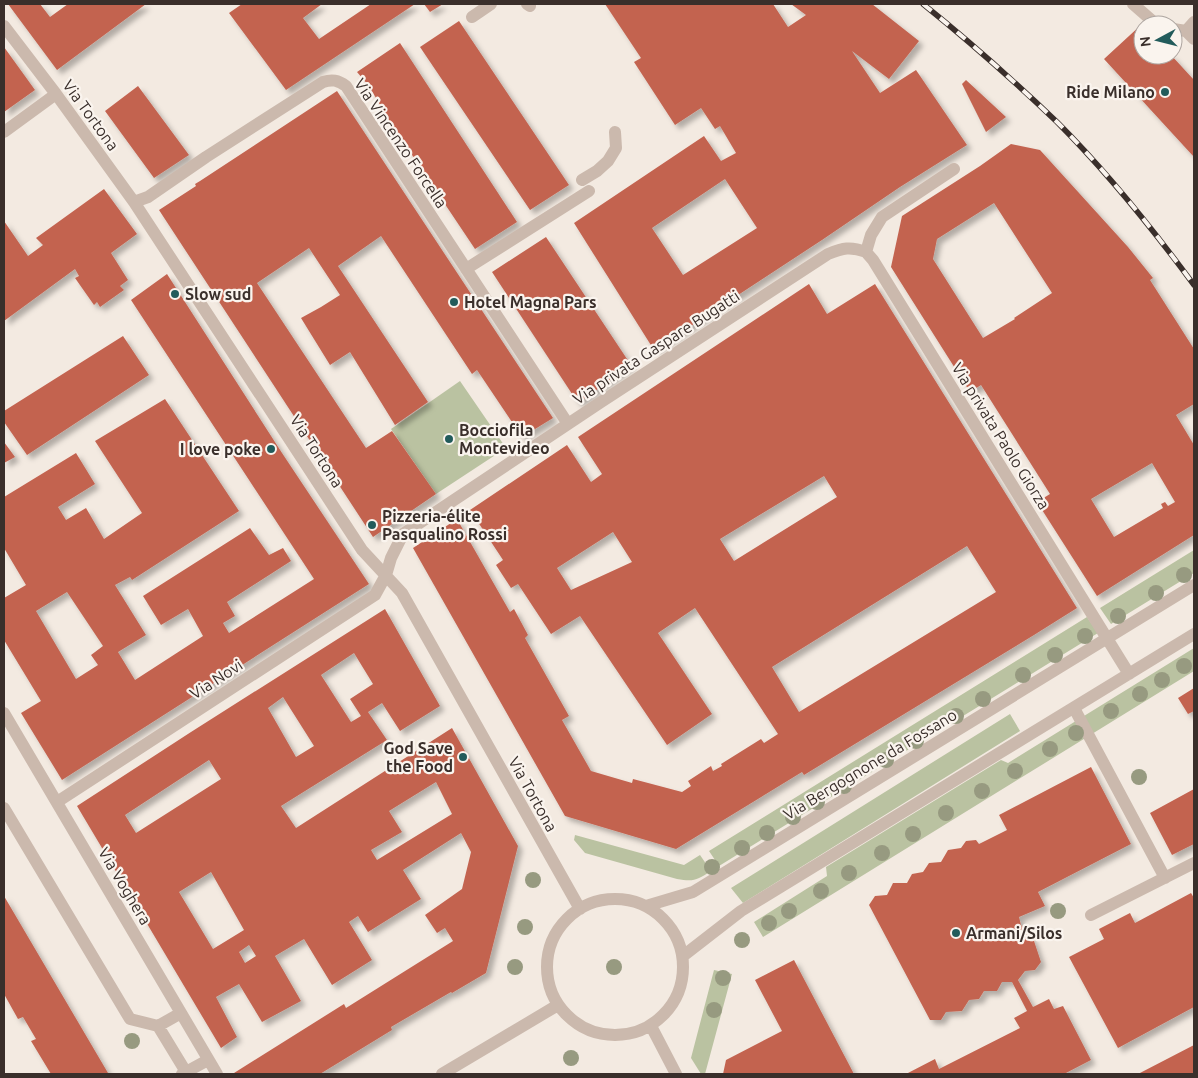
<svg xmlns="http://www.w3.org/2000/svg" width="1198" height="1078" font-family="Ubuntu,sans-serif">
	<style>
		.green { fill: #bac2a1 }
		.building { fill: #c36350; fill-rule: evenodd; filter: url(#shadow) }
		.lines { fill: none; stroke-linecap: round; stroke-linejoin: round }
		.minor { stroke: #cbb9ad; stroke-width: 12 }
		.rail-casing { stroke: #3a2f2b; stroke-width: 5.5 }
		.rail { stroke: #faf4ee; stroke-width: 4; stroke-dasharray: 11; stroke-linecap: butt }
		.tree { fill: #979a80 }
		.poi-dot { fill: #225b5b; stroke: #faf4ee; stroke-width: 2 }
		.labels { text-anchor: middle; stroke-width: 4.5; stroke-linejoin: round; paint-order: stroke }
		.poi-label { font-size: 16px; font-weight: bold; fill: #3a2f2b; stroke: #faf4ee; text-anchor: start }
		.street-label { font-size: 16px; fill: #3a2f2b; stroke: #faf4ee }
	</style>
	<defs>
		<filter id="shadow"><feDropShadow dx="4.5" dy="4.5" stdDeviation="2.5" flood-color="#0004"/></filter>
	</defs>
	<rect width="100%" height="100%" fill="#f3eae1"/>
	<path class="green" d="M460,381L506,448L436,494L391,429Z
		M1194,550V573L1111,624L1100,608Z
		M1087,617L1098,633L719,866L709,851Z
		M1194,648V671L763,937L754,922L827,876L826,867L1001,760L1008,763Z
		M1010,714L1020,731L743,903L731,888Z
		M575,835L684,865L700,855L711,871C697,880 694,882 677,879L585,853L574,840Z
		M714,970L732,974L705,1074H701L691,1058Z"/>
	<path class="building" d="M8,4H40L50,17L68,4H146L57,70Z
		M242,4H322L303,18L319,39L371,4H415L286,90L229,13Z
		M424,4H443L430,12Z
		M605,4H773L788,27L806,15L791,4H872L919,41L889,79L852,51L880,93L916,70L967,145L900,187L822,240L654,350L574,223L704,136L721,161L736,153L720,126L715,129L701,108L675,125L634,62L641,58ZM725,179L757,228L683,275L652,228Z
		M459,21L569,185L530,210L420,47Z
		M1142,24L1143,25V55H1171L1194,80V157L1104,59Z
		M400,43L517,222L475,249L390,122L369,86L357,72Z
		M4,47L35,90L4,112Z
		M966,80L1006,117L986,132L962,84Z
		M138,86L189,155L154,178L105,111Z
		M337,91L553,418L522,437L477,370L472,374L381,236L338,266L428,402L395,425L350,352L330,365L301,318L321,307L340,295L309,248L257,283L366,448L392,431L436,494L373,537L159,210L196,186L195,184L200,181Z
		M1011,144L1040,150L1128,247L1153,278L1150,280L1194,349V404L1176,415L1194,445V535L1097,596L1037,502L1050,494L981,385L970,392L891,267L902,216L980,166ZM994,203L1052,293L1014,318L1015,319L983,338L933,259L937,239ZM1152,463L1175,502L1168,506L1165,502L1161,504L1163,508L1114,537L1091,499Z
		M104,189L137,234L111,253L128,280L120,286L124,290L100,307L97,302L94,305L75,278L79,276L75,269L4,321V221L28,256L43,245L36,238Z
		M546,237L631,365L578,403L492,272Z
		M167,274L282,453L369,584L62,780L21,713L41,701L4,640V598L26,585L4,548V497L76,453L95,484L58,507L66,520L86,508L104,539L142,513L95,441L165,399L239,511L132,580L130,577L115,585L146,635L118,652L135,680L203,636L188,609L161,625L143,596L250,528L269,555L283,548L291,561L227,602L235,616L223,623L229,633L314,579L131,300ZM67,592L103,646L91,655L98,665L76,679L36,611Z
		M809,284L827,314L875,284L1077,608L1034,635L804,775L802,772L676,849L565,816L413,548L457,519L510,612L514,609L528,635L525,638L569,716L562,720L591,771L632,783L633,779L682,792L691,786L688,781L711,766L713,771L722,766L721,764L761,739L764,743L778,734L695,608L658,633L712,714L667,745L580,616L551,634L518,584L511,588L496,565L503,560L470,510L567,445L591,482L602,474L578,437ZM824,476L837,497L734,561L720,539ZM613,532L632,562L571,590L557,568ZM967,546L996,592L799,712L772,667Z
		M123,336L149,375L27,455L4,422V411Z
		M4,442L15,457L4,463Z
		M385,609L440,706L400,731L382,703L368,712L387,740L281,806L296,828L452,728L518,846L486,973L452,993L451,992L391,1027L392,1030L320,1074H235L234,1073L344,1004L346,1008L453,941L445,928L437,933L425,915L462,889L471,852L461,833L403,870L421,899L368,932L358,916L349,922L372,960L332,985L304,939L275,956L301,1001L262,1022L239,984L216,997L237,1037L221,1048L77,806L191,732ZM354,653L373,684L350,699L361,716L351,722L321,675ZM283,697L314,746L296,757L268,708ZM209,760L221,779L136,833L125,815ZM436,782L452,814L377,860L371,850L402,832L389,811ZM211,872L244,930L213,949L179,892ZM249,945L256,956L245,963L239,952Z
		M1194,688V711L1188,714L1178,698Z
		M1091,767L1131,844L1038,892L1045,906L1019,917L1021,925L1034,941L1041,962L1035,970L1025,971L1018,980L1033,1007L1049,999L1054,1009L1063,1006L1091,1060L1064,1074H906L935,1059L939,1069L1020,1028L1014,1018L1027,1011L1012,982H1002L997,991H984L979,999L969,1000L962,1011L946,1012L941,1020H930L869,905L875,896L887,895L893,883H907L912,874L923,872L929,863L941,862L948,850L961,848L966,841L976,840L979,844L1007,830L999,815Z
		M1194,789V844L1172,855L1150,813Z
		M1191,893L1194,898V1007L1118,1048L1069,957L1104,939L1099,929L1130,913L1135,923Z
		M4,896L108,1073L105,1074H51L31,1041L36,1039L23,1017L18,1019L4,994Z
		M794,960L854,1074H723L726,1060L782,1031L755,980Z
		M1194,1045V1074H1138Z"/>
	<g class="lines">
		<path class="minor" d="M527,4L530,6
			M1133,4L1157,25
			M472,17L491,4
			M1194,22L1186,31L1194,39
			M4,26L56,94L134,202L362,550L402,593L580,909
			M1173,29L1186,31
			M4,132L56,94
			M582,180L597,171L608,161L616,148L615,132
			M134,202L148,197L206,157L323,82C332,79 338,80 346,86L568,424
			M866,252L873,260L1129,674
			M866,252L871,235L882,217L954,169
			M466,269L589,191
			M1074,708L1165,878
			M4,713L217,1074
			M57,802L375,595L386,575L391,558L403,534L601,402L828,254C843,248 850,246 866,252
			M4,808L130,1019L158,1026L181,1013
			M547 967a68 68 0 1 1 136 0a68 68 0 1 1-136 0Z
			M646,906L693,892L1194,585
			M1091,915L1194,863
			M683,956L741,911L1194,634
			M158,1026L186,1072L182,1074
			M651,1026L676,1074
			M186,1072L208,1060
			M442,1074L558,1005"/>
		<g class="rail-casing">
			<path id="rail" d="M923,4C969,41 1014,81 1057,122C1107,172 1152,228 1194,285"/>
		</g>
		<use href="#rail" class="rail"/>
	</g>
	<g class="tree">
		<circle cx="1184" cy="575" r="8"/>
		<circle cx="1156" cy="593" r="8"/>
		<circle cx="1118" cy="616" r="8"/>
		<circle cx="1085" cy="636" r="8"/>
		<circle cx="1055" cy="655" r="8"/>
		<circle cx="1184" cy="666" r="8"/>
		<circle cx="1023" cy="675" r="8"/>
		<circle cx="1162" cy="680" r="8"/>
		<circle cx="1140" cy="694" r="8"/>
		<circle cx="983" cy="699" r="8"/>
		<circle cx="1111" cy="711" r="8"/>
		<circle cx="956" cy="716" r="8"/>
		<circle cx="1076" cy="733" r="8"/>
		<circle cx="916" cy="741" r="8"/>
		<circle cx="1050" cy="749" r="8"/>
		<circle cx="886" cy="760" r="8"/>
		<circle cx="1015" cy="771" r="8"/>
		<circle cx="1139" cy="777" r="8"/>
		<circle cx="844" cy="786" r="8"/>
		<circle cx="982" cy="791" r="8"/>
		<circle cx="817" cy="802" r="8"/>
		<circle cx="946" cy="813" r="8"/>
		<circle cx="793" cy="817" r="8"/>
		<circle cx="767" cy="833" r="8"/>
		<circle cx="913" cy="834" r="8"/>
		<circle cx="742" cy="848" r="8"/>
		<circle cx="882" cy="853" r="8"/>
		<circle cx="712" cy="867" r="8"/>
		<circle cx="849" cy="873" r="8"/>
		<circle cx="533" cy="880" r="8"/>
		<circle cx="821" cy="891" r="8"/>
		<circle cx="789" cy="911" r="8"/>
		<circle cx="1058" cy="911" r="8"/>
		<circle cx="769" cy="923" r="8"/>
		<circle cx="525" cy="927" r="8"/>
		<circle cx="742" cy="940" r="8"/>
		<circle cx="515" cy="967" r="8"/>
		<circle cx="614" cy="967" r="8"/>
		<circle cx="723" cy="978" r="8"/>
		<circle cx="714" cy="1010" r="8"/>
		<circle cx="132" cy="1041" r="8"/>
		<circle cx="571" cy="1058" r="8"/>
	</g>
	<g class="poi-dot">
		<circle cx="1165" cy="92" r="5"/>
		<circle cx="175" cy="294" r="5"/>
		<circle cx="454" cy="302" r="5"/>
		<circle cx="449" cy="439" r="5"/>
		<circle cx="271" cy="449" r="5"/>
		<circle cx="372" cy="525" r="5"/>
		<circle cx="463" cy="757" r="5"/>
		<circle cx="956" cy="933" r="5"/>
	</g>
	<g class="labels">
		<g class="poi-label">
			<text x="1155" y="98" text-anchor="end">Ride Milano</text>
			<text x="185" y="300">Slow sud</text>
			<text x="464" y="308">Hotel Magna Pars</text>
			<text x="459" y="436">Bocciofila<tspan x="459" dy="18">Montevideo</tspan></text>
			<text x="261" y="455" text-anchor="end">I love poke</text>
			<text x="382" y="522">Pizzeria-élite<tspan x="382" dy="18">Pasqualino Rossi</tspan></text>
			<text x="453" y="754" text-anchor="end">God Save<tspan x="453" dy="18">the Food</tspan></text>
			<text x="966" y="939">Armani/Silos</text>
		</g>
		<g class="street-label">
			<text transform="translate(91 115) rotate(54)" y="6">Via Tortona</text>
			<text transform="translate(401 143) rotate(56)" y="6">Via Vincenzo Forcella</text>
			<text transform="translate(656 347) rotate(-33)" y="6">Via privata Gaspare Bugatti</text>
			<text transform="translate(1001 436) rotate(58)" y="6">Via privata Paolo Giorza</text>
			<text transform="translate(317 451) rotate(57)" y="6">Via Tortona</text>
			<text transform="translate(216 679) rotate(-33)" y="6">Via Novi</text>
			<text transform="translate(870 764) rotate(-31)" y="6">Via Bergognone da Fossano</text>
			<text transform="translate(533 794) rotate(61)" y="6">Via Tortona</text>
			<text transform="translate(125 886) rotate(59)" y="6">Via Voghera</text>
		</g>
	</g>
	<rect width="1198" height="1078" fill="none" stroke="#3a2f2b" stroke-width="10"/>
	<g transform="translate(1158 40) rotate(263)"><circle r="24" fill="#faf4ee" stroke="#ada5a0"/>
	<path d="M0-4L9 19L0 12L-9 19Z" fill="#225b5b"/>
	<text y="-8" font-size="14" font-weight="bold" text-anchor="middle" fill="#3a2f2b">N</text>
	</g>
</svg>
